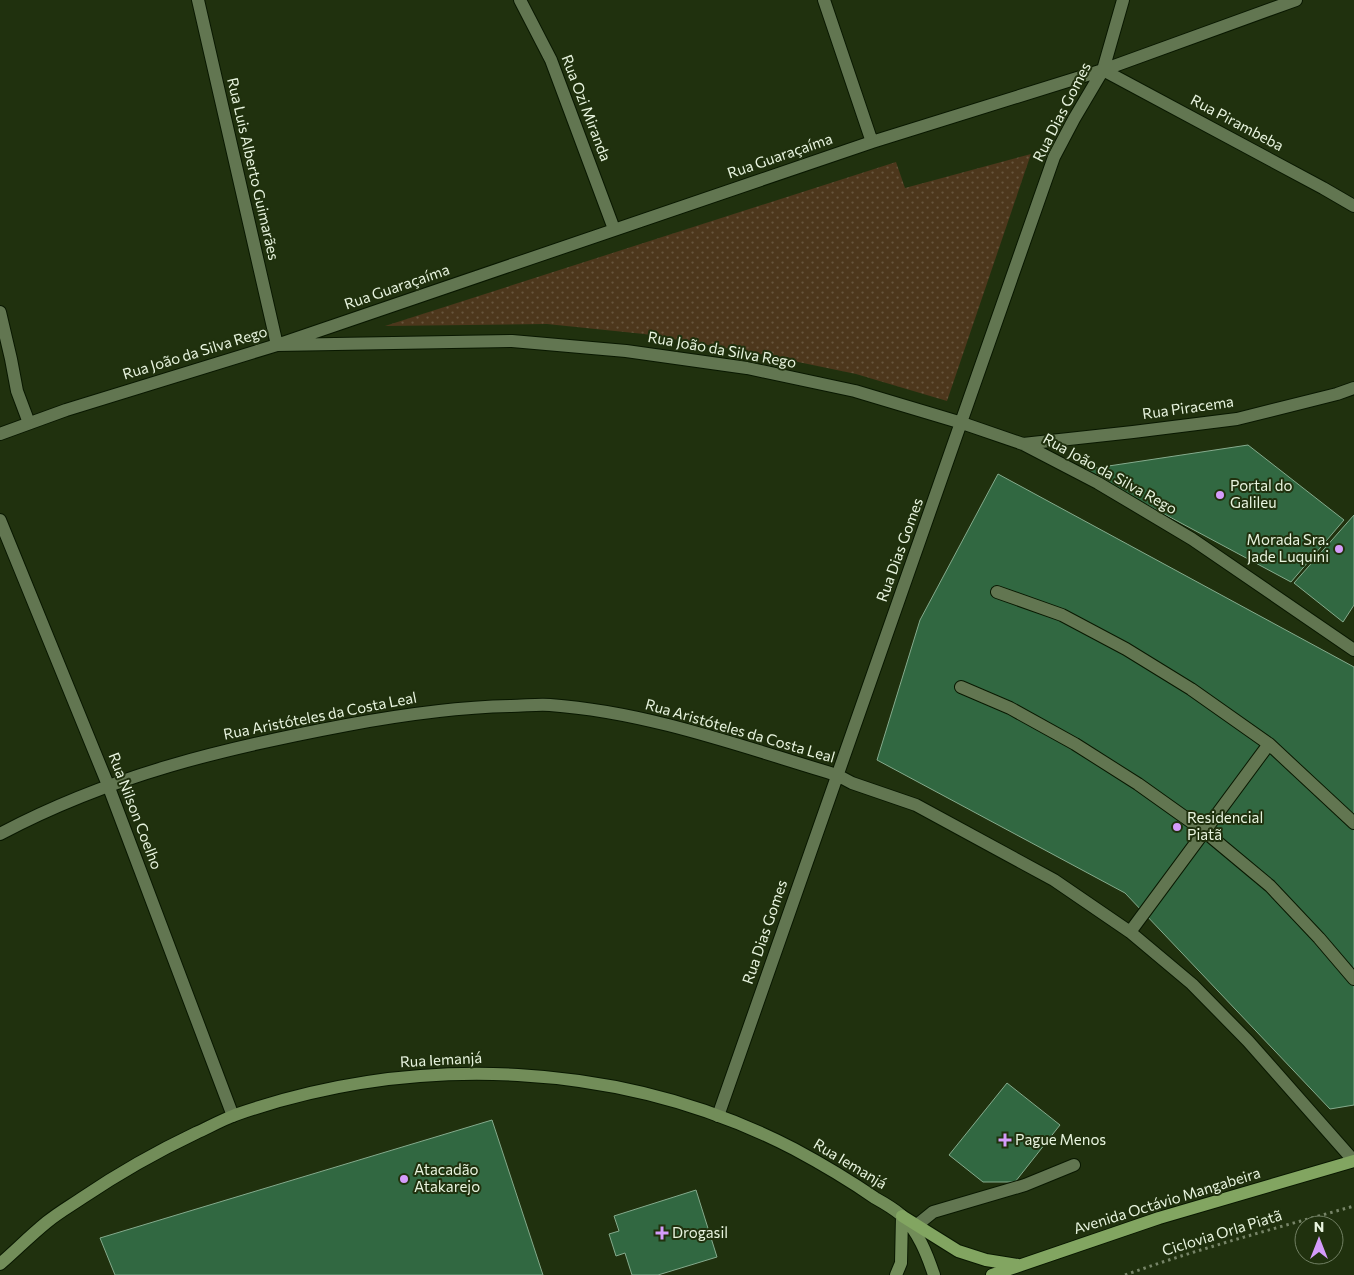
<svg xmlns="http://www.w3.org/2000/svg" width="1354" height="1275" font-family="Commissioner,sans-serif">
	<style>
		.grass { fill: url(#grass-dots) }
		.building { fill: #316841; stroke: #85ab8d }
		.lines { fill: none; stroke-linecap: round; stroke-linejoin: round }
		.lane-casing { stroke: #091800; stroke-width: 14 }
		.street-casing { stroke: #091800; stroke-width: 14 }
		.secondary-casing { stroke: #091800; stroke-width: 14 }
		.primary-casing { stroke: #091800; stroke-width: 14 }
		.path { stroke: #778568; stroke-width: 3; stroke-dasharray: 2.5 4; stroke-linecap: butt }
		.lane { stroke: #627651; stroke-width: 12 }
		.street { stroke: #627651; stroke-width: 12 }
		.secondary { stroke: #728d59; stroke-width: 12 }
		.primary { stroke: #82a561; stroke-width: 12 }
		.poi-dot { fill: #d59cfb; stroke: #20310e; stroke-width: 2 }
		.labels { text-anchor: middle; stroke-width: 4; stroke-linejoin: round; paint-order: stroke }
		.street-label { font-size: 15px; fill: #e8f4df; stroke: #20310e }
		.poi-label { font-size: 15px; fill: #e8f4df; stroke: #20310e; text-anchor: start }
	</style>
	<defs>
		<pattern id="grass-dots" width="8" height="8" patternUnits="userSpaceOnUse" patternTransform="scale(1.25)"><rect width="8" height="8" fill="#4d371c"/><path d="M2 2h.1M6 6h.1" fill="none" stroke="#67553d" stroke-width="1.8" stroke-linecap="round"/></pattern>
	</defs>
	<rect width="100%" height="100%" fill="#20310e"/>
	<path class="grass" d="M1031,154L947,401L856,374L760,354L644,334L547,324L385,326L896,162L905,188Z"/>
	<path class="building" d="M1248,445L1344,520L1291,582L1082,470Z
		M998,474L1354,667V1105L1330,1109L1125,893L877,760L920,620Z
		M1354,515V605L1343,622L1294,583Z
		M1007,1083L1060,1125L1015,1182H983L949,1155Z
		M492,1120L543,1275H115L100,1238Z
		M696,1190L717,1257L658,1275H632L625,1253L616,1256L609,1234L619,1231L614,1216Z"/>
	<g class="lines">
		<g class="lane-casing">
			<path id="lane" d="M917,1225L933,1212L1025,1185L1074,1165"/>
		</g>
		<g class="street-casing">
			<path id="street" d="M198,0L277,345L872,142L1103,70L1296,0
				M520,0L551,60L614,229
				M824,0L872,142
				M1103,70L1323,188L1354,206
				M0,312L11,359L17,391L29,423
				M0,434L66,410L277,345L512,341L626,351L747,368L855,391L962,423L1023,444L1098,483L1192,539L1354,650
				M1023,444L1133,432L1237,419L1337,394L1354,388
				M0,520L108,785L233,1116
				M997,592L1062,615L1126,649L1191,689L1269,744L1354,823
				M961,687L1010,708L1075,744L1138,784L1204,831L1270,886L1319,938L1354,979
				M0,834C111,775 225,748 347,725C401,715 456,707 511,706C524,706 537,704 550,705C648,712 743,747 837,775L852,783L916,805L1054,880L1130,932L1192,984L1248,1041L1354,1161
				M1130,932L1269,744
				M718,1116L1054,157L1074,119L1103,70L1123,0"/>
		</g>
		<g class="secondary-casing">
			<path id="secondary" d="M0,1264C16,1250 31,1235 47,1222C58,1213 70,1206 82,1198C119,1173 156,1152 196,1133C209,1127 222,1120 235,1115C416,1052 622,1060 794,1149C822,1164 849,1180 875,1198C884,1203 894,1209 901,1215C918,1231 927,1254 934,1275
				M896,1275L901,1263L902,1216"/>
		</g>
		<g class="primary-casing">
			<path id="primary" d="M902,1216L958,1251L986,1260L1018,1265
				M992,1275L1159,1218L1354,1161"/>
		</g>
		<path class="path" d="M1125,1275C1200,1248 1277,1228 1354,1206"/>
		<use href="#lane" class="lane"/>
		<use href="#street" class="street"/>
		<use href="#secondary" class="secondary"/>
		<use href="#primary" class="primary"/>
	</g>
	<g class="poi-dot">
		<circle cx="1220" cy="495" r="5"/>
		<circle cx="1339" cy="549" r="5"/>
		<circle cx="1177" cy="827" r="5"/>
		<path d="M1002.5 1132.5h5v5h5v5h-5v5h-5v-5h-5v-5h5z"/>
		<circle cx="404" cy="1179" r="5"/>
		<path d="M659.5 1225.5h5v5h5v5h-5v5h-5v-5h-5v-5h5z"/>
	</g>
	<g class="labels">
		<g class="street-label">
			<text transform="translate(586 108) rotate(69)" y="5">Rua Ozi Miranda</text>
			<text transform="translate(1062 112) rotate(-63)" y="5">Rua Dias Gomes</text>
			<text transform="translate(1237 123) rotate(28)" y="5">Rua Pirambeba</text>
			<text transform="translate(780 156) rotate(-19)" y="5">Rua Guaraçaíma</text>
			<text transform="translate(253 169) rotate(77)" y="5">Rua Luis Alberto Guimarães</text>
			<text transform="translate(397 287) rotate(-19)" y="5">Rua Guaraçaíma</text>
			<text transform="translate(722 350) rotate(10)" y="5">Rua João da Silva Rego</text>
			<text transform="translate(195 353) rotate(-17)" y="5">Rua João da Silva Rego</text>
			<text transform="translate(1188 408) rotate(-8)" y="5">Rua Piracema</text>
			<text transform="translate(1110 474) rotate(29)" y="5">Rua João da Silva Rego</text>
			<text transform="translate(900 550) rotate(-70)" y="5">Rua Dias Gomes</text>
			<text transform="translate(320 716) rotate(-11)" y="5">Rua Aristóteles da Costa Leal</text>
			<text transform="translate(740 731) rotate(16)" y="5">Rua Aristóteles da Costa Leal</text>
			<text transform="translate(135 811) rotate(69)" y="5">Rua Nilson Coelho</text>
			<text transform="translate(765 932) rotate(-71)" y="5">Rua Dias Gomes</text>
			<text transform="translate(441 1060) rotate(-3)" y="5">Rua Iemanjá</text>
			<text transform="translate(850 1164) rotate(31)" y="5">Rua Iemanjá</text>
			<text transform="translate(1167 1201) rotate(-17)" y="5">Avenida Octávio Mangabeira</text>
			<text transform="translate(1222 1233) rotate(-17)" y="5">Ciclovia Orla Piatã</text>
		</g>
		<g class="poi-label">
			<text x="1230" y="491">Portal do<tspan x="1230" dy="17">Galileu</tspan></text>
			<text x="1329" y="545" text-anchor="end">Morada Sra.<tspan x="1329" dy="17">Jade Luquini</tspan></text>
			<text x="1187" y="823">Residencial<tspan x="1187" dy="17">Piatã</tspan></text>
			<text x="1015" y="1145">Pague Menos</text>
			<text x="414" y="1175">Atacadão<tspan x="414" dy="17">Atakarejo</tspan></text>
			<text x="672" y="1238">Drogasil</text>
		</g>
	</g>
	<g transform="translate(1319 1240)"><circle r="24" fill="#20310e" stroke="#707f62"/>
	<path d="M0-4L9 19L0 12L-9 19Z" fill="#d59cfb"/>
	<text y="-8" font-size="14" font-weight="bold" text-anchor="middle" fill="#e8f4df">N</text>
	</g>
</svg>
